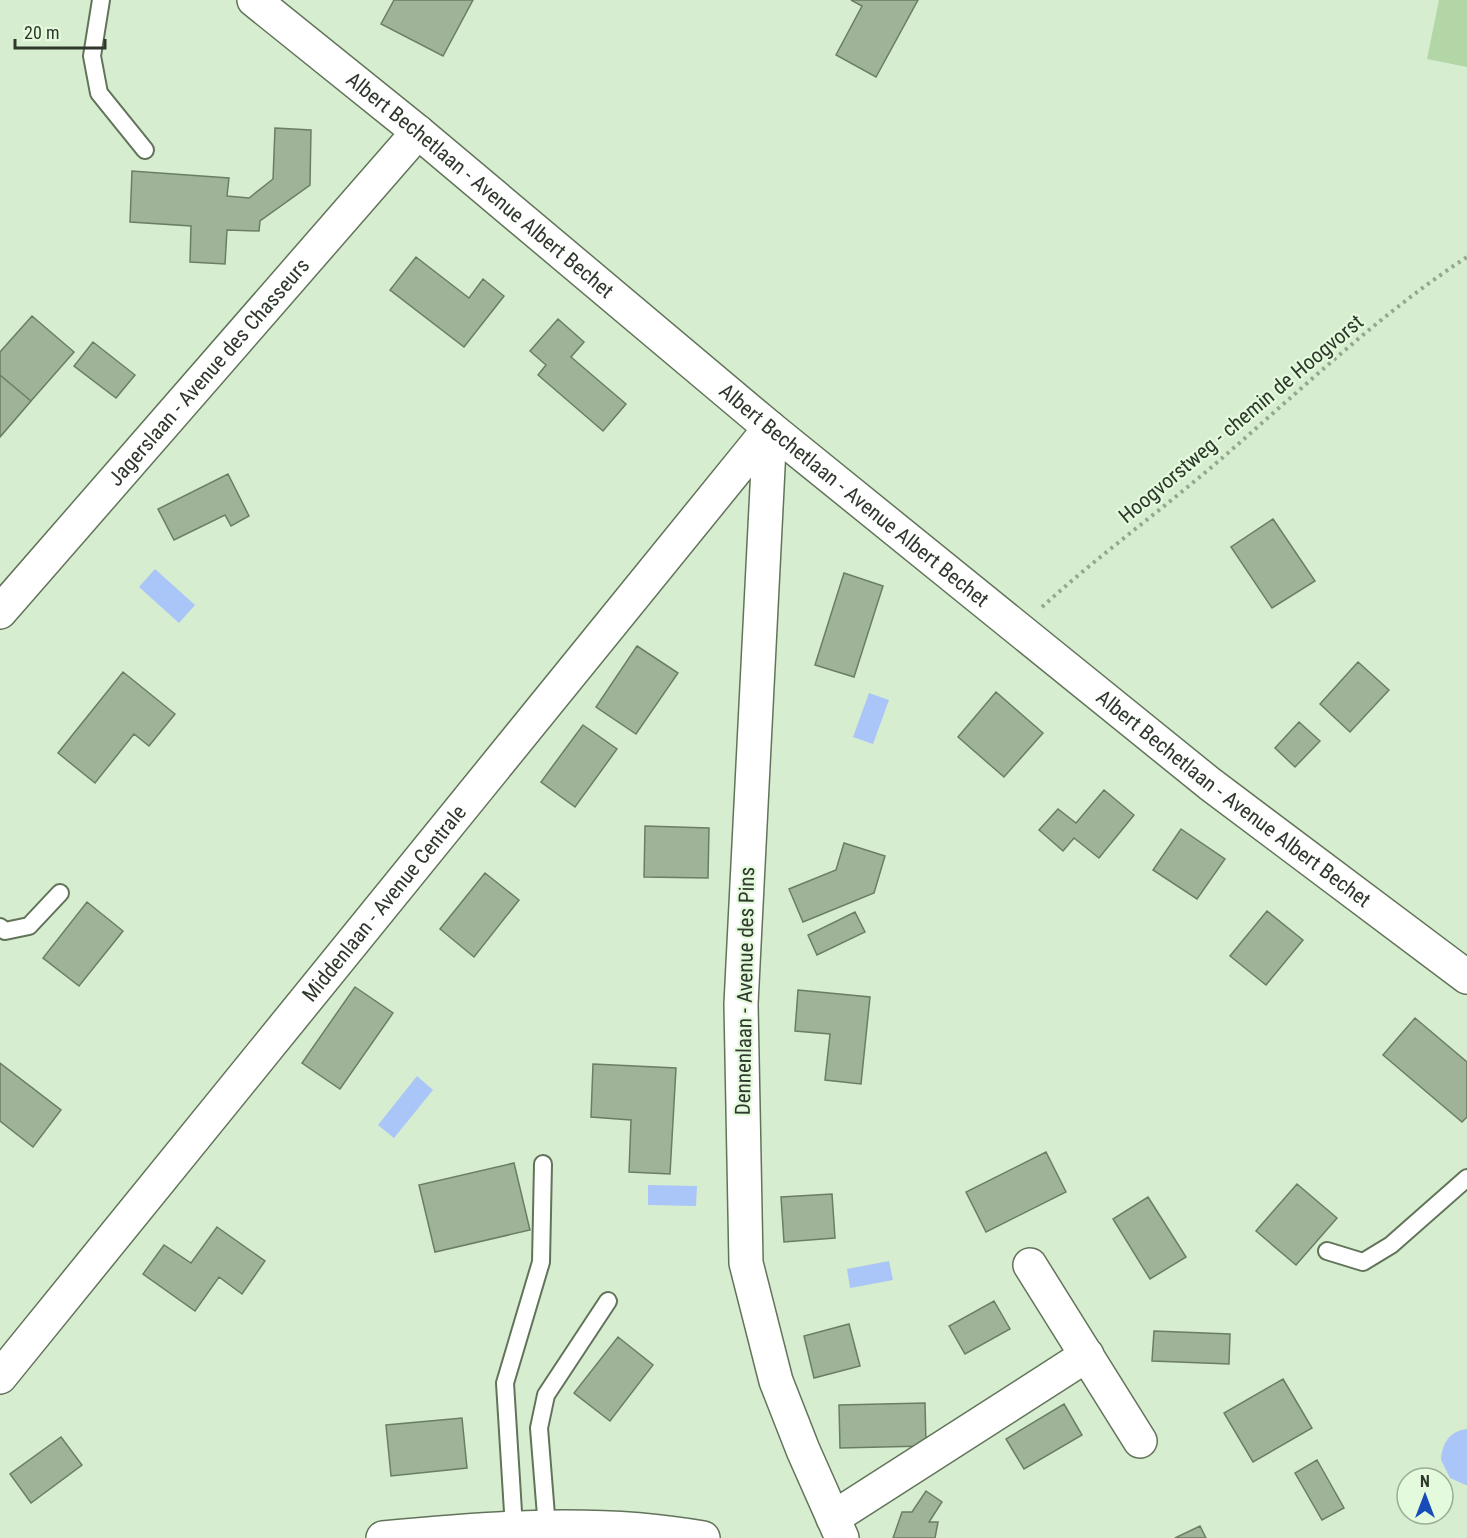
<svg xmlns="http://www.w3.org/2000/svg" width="1467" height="1538" font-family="'Roboto Condensed',sans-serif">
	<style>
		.green { fill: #b3d6a7 }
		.water { fill: #aac5f7 }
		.building { fill: #9eb397; stroke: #6b7e64; stroke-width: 1.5 }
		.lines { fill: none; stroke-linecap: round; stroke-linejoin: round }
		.lane-casing { stroke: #61745a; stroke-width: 20 }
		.street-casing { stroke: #61745a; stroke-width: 36 }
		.path { stroke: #96a790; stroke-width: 4; stroke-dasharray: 3 4.5; stroke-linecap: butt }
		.lane { stroke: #fff; stroke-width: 16 }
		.street { stroke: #fff; stroke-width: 33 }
		.labels { text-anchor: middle; stroke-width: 4.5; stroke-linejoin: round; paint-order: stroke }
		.street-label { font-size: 21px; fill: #2f382c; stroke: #e4fadc }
	</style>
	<rect width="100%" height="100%" fill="#d7edcf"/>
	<path class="green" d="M1439,0H1467V67L1427,59Z"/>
	<path class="water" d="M155,569L195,605L179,623L139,587Z
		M869,693L889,700L873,744L853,737Z
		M417,1076L433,1090L394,1138L378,1125Z
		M648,1185L697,1186L696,1206L648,1205Z
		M889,1261L893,1280L850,1288L847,1269Z
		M1467,1429V1485H1466L1450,1478L1441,1460C1442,1444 1449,1431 1467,1429Z"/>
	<path class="building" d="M394,0H473L443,56L381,24Z
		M851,0H918L876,77L836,55L862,6Z
		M275,128L311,130L310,185L260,221L259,231L227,230L225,264L190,262L191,226L130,222L132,171L229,178L227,196L249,198L273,179Z
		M416,257L469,298L483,279L504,296L464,347L390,290Z
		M32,316L74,352L31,401L0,375V352Z
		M558,319L584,342L571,357L626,404L603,431L538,375L546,365L530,351Z
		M93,342L135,375L116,398L74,366Z
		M0,375L31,401L0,437Z
		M228,474L249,516L231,526L225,515L174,540L158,509Z
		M1273,519L1315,581L1272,608L1231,547Z
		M844,573L883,586L854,677L815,665Z
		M637,646L678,673L636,734L596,707Z
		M1358,662L1389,690L1350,732L1320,704Z
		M123,672L175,714L149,746L134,734L95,783L58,753Z
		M996,692L1043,733L1004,777L958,737Z
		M1299,722L1320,741L1295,767L1275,748Z
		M583,725L617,749L575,807L541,782Z
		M1104,790L1134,815L1099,858L1074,838L1063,851L1039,830L1058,809L1076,823Z
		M645,826L709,828L708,878L644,877Z
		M1181,829L1225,859L1197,899L1153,870Z
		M844,843L885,856L874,893L803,922L789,889L836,870Z
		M485,873L519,900L474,957L440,929Z
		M87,902L123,931L79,986L43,958Z
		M1267,911L1303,940L1266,985L1230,956Z
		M855,912L865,932L817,955L808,935Z
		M355,987L393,1013L340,1089L302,1063Z
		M798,990L870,997L861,1084L825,1080L830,1034L795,1031Z
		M1415,1018L1467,1062V1117L1462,1122L1383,1055Z
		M0,1063L61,1110L33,1147L0,1121Z
		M593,1064L676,1068L670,1174L629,1172L631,1120L591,1117Z
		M1046,1152L1066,1192L986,1232L966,1192Z
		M514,1163L530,1230L435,1252L419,1185Z
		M1297,1184L1337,1218L1296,1265L1256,1231Z
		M832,1194L835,1238L784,1242L781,1197Z
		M1148,1197L1186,1257L1150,1279L1113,1219Z
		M217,1227L265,1261L242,1294L219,1277L195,1311L143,1274L164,1245L191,1263Z
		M994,1301L1010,1329L965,1354L949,1326Z
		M849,1324L860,1366L814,1378L804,1336Z
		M1154,1331L1230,1334L1229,1364L1152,1361Z
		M618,1337L653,1365L610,1421L574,1393Z
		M1283,1379L1312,1428L1253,1462L1224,1413Z
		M925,1403L926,1446L840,1448L839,1405Z
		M1064,1404L1082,1435L1024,1469L1006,1439Z
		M462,1418L467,1468L391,1476L386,1425Z
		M61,1437L82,1465L31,1503L10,1474Z
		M1317,1460L1344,1508L1322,1520L1295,1473Z
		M926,1491L942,1502L929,1522H938L935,1538H893L902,1512H912Z
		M1200,1526L1206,1538H1175Z"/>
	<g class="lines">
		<g class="lane-casing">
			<path id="lane" d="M101,0L92,56L99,93L145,150
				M0,927L5,931L29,926L60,893
				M1327,1251L1363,1262L1391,1245L1467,1178
				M514,1528L505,1383L541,1262L543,1164
				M547,1528L539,1428L546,1395L608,1301"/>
		</g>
		<g class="street-casing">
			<g id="street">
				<path id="s1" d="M254,0L418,132L770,428L1210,784L1467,977"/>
				<path d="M770,428L741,1004L746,1263L776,1381L803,1450L842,1538"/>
				<path id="s2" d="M0,612L418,132"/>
				<path d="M1030,1265L1140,1441"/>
				<path id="s3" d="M0,1377L770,428"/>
				<path d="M833,1518L1087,1355"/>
				<path d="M383,1538C489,1528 598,1519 703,1538"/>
			</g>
		</g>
		<path class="path" d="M1042,607C1099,555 1162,510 1221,459C1301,390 1378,315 1467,257"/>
		<use href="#lane" class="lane"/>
		<use href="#street" class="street"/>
	</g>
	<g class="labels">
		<g class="street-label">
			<text dy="7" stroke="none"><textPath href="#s1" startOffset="292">Albert Bechetlaan - Avenue Albert Bechet</textPath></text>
			<text dy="7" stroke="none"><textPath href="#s2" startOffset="318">Jagerslaan - Avenue des Chasseurs</textPath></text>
			<text transform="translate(1241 419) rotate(-40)" y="7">Hoogvorstweg - chemin de Hoogvorst</text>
			<text dy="7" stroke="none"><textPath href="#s1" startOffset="778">Albert Bechetlaan - Avenue Albert Bechet</textPath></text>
			<text dy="7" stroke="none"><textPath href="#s1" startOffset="1264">Albert Bechetlaan - Avenue Albert Bechet</textPath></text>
			<text dy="7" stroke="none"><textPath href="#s3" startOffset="610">Middenlaan - Avenue Centrale</textPath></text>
			<text transform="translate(745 991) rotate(-89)" y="7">Dennenlaan - Avenue des Pins</text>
		</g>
	</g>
	<g transform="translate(1425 1496)"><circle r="28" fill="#e4fadc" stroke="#9cac96" stroke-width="1.5"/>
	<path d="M0-4.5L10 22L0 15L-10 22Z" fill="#164bb8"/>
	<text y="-9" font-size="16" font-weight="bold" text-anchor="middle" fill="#2f382c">N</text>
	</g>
	<path d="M15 39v9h90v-9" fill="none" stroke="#2f382c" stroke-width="3"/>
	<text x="24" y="39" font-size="18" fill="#2f382c" stroke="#e4fadc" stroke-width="4.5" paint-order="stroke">20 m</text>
</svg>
